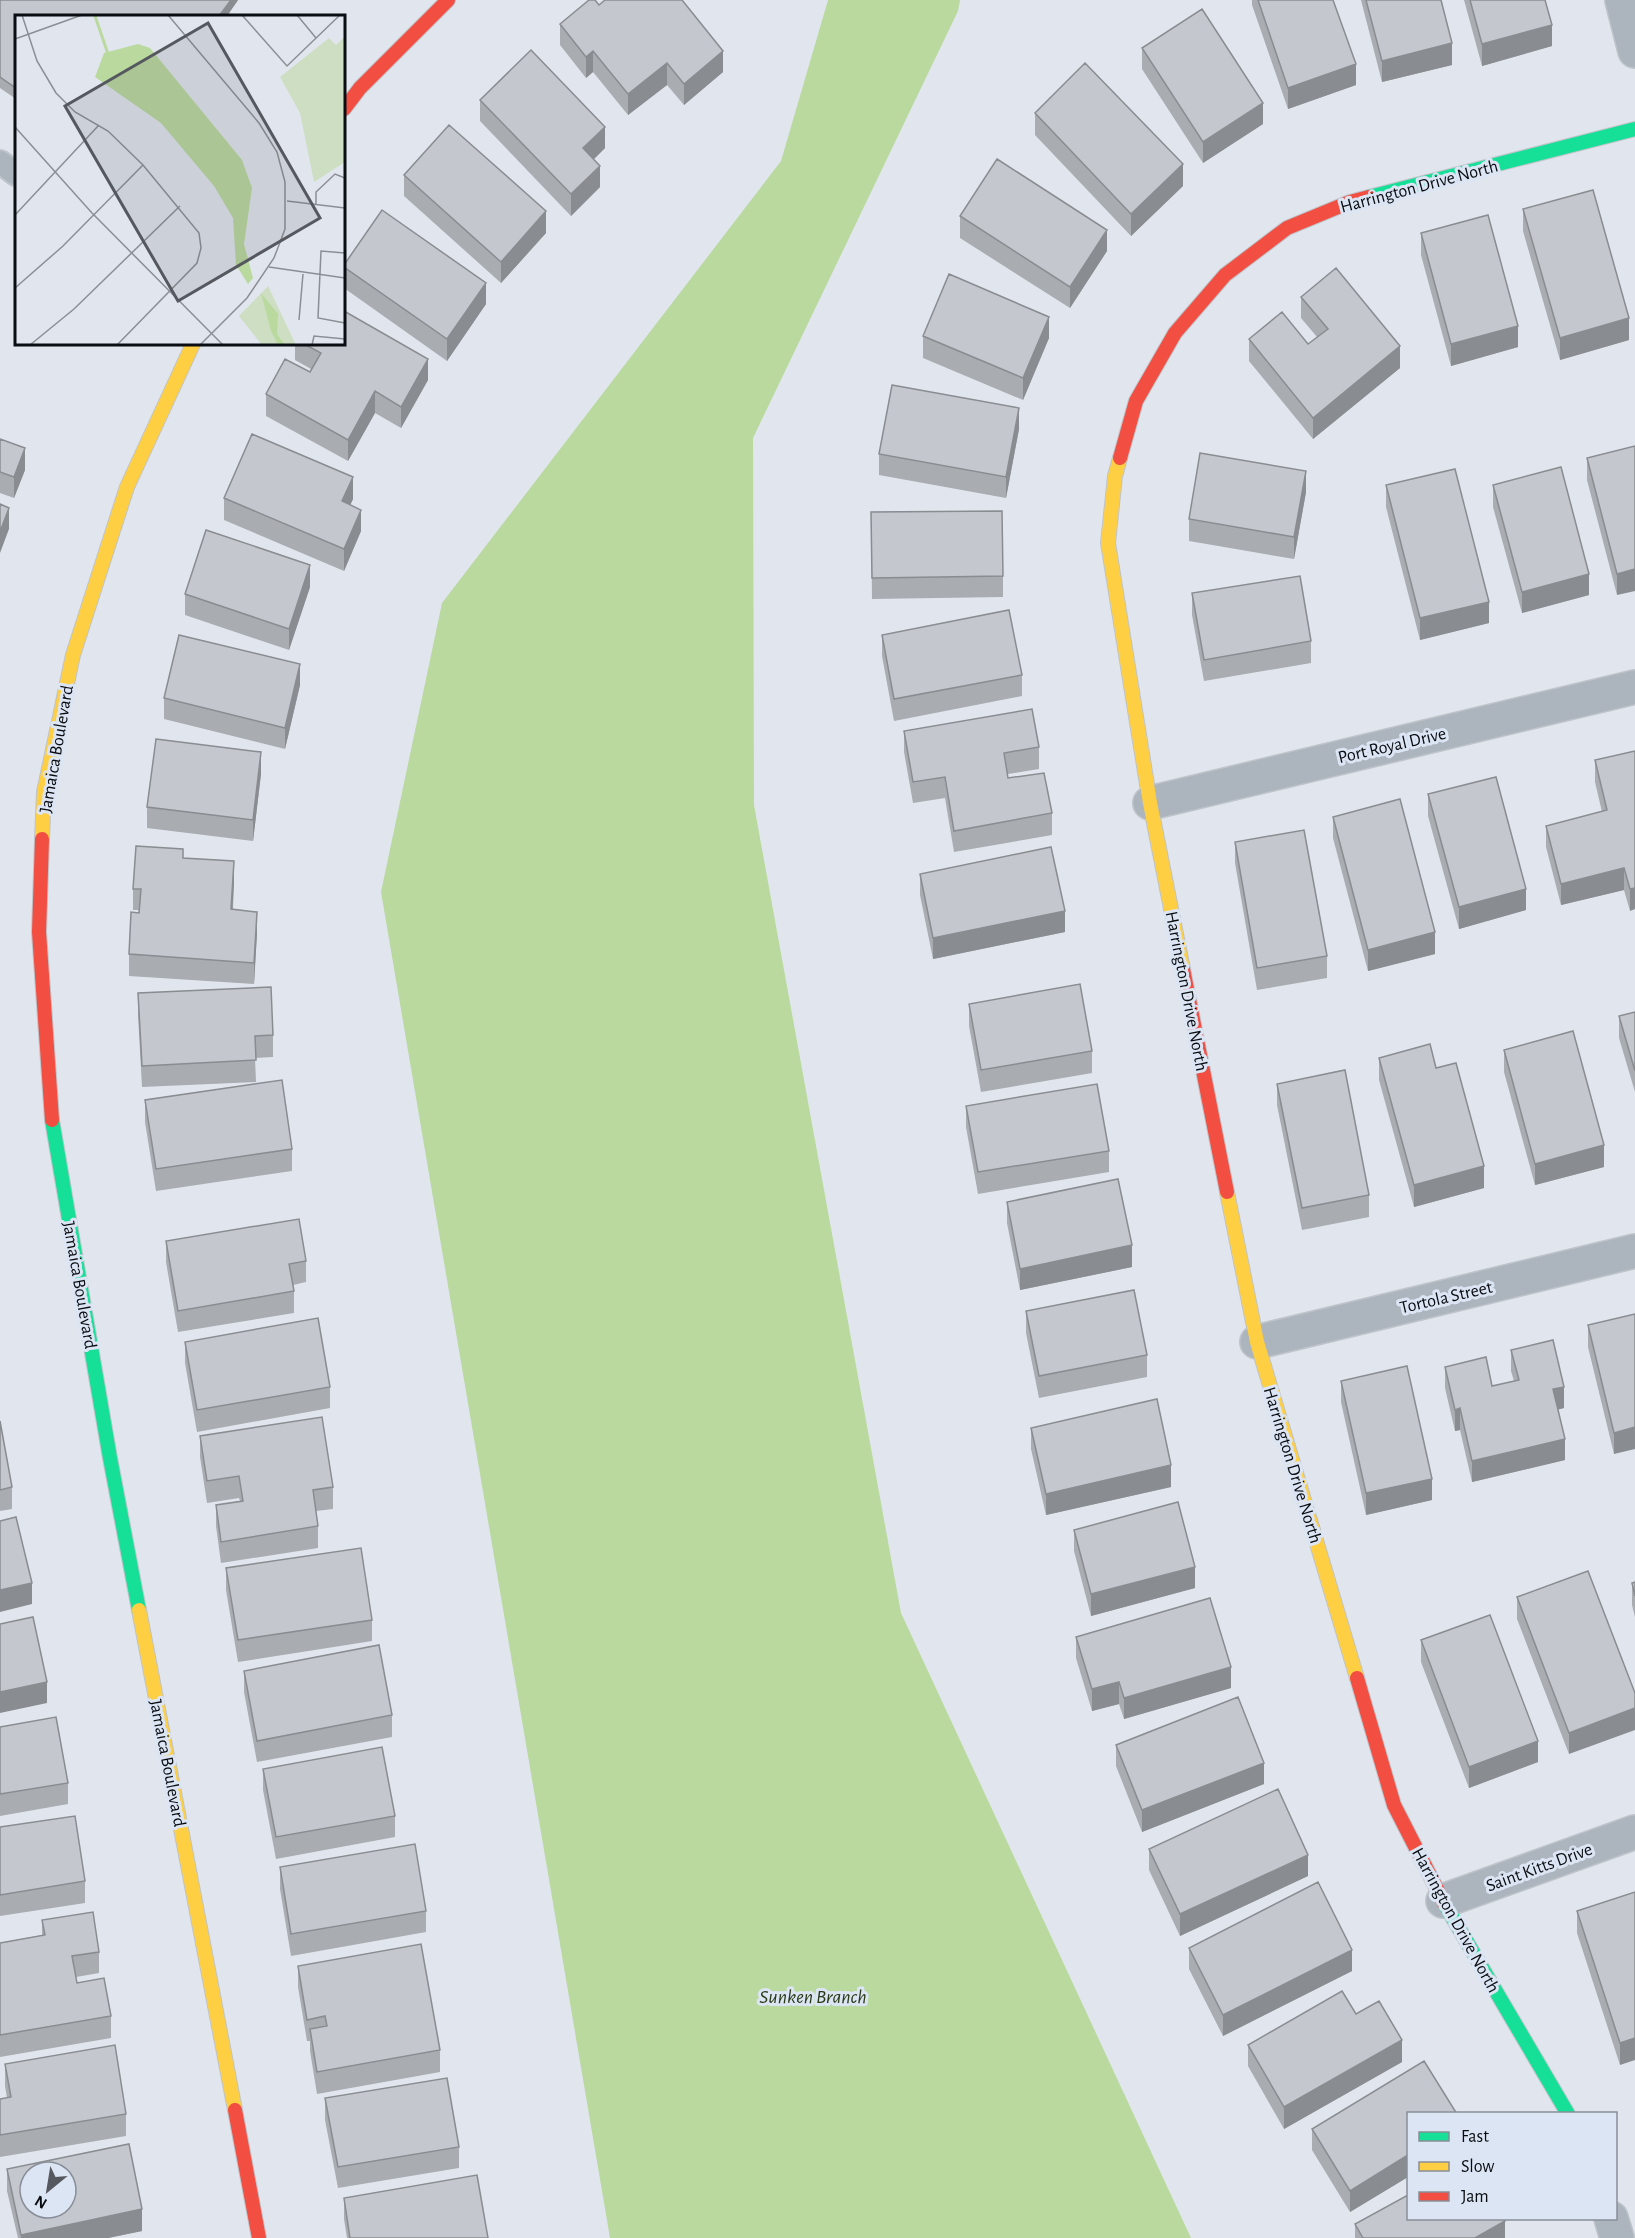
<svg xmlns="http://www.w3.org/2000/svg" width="1635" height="2238" font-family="'Alegreya Sans',sans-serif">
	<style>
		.water { fill: #bad99f }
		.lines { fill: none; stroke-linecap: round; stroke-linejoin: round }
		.lane-casing { stroke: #bfc4ca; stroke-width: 26 }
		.street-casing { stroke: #bfc4ca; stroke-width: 36 }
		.fast-casing { stroke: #bfc4ca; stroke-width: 16 }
		.slow-casing { stroke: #bfc4ca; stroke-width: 16 }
		.jam-casing { stroke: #bfc4ca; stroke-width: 16 }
		.lane { stroke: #acb4be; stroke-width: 22 }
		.street { stroke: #acb4be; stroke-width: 33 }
		.fast { stroke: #16e098; stroke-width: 14 }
		.slow { stroke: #ffcf43; stroke-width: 14 }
		.jam { stroke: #f24e42; stroke-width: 14 }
		.wall { fill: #a9acb1 }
		.shaded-wall { fill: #898c90 }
		.building { fill: #c4c8ce; stroke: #898c90; stroke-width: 1.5; fill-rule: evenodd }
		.labels { text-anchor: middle; stroke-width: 6; stroke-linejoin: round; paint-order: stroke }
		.street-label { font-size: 18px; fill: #090c10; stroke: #dce5f3 }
		.water-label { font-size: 20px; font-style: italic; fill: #293915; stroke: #dce5f3 }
		.inset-river { fill: none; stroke: #bad99f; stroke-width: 3 }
		.inset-road { fill: none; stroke: #8b8f95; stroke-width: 1.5 }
		.view { fill: #55585e; fill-opacity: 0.15; stroke: #55585e; stroke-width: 3 }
		.inset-edge { fill: none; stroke: #090c10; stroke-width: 3 }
	</style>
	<rect width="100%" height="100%" fill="#e1e6ee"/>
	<path class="water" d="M828,0H960L958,11L753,438L754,805L901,1613L1191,2238H610L381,892L442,603L781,161Z"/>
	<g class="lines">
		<g class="lane-casing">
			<path id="lane" d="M0,162L16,174"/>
		</g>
		<g class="street-casing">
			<path id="street" d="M1622,0L1635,51
				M1150,803L1635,687
				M1257,1342L1635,1251
				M1443,1901L1635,1832
				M1611,2218L1617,2238"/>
		</g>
		<g class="fast-casing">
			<path id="fast" d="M1369,197L1635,129
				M52,1120L110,1458L139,1610
				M1444,1903L1568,2114"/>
		</g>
		<g class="slow-casing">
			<path id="slow" d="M1120,458L1115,476L1108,543L1150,803L1183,969
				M42,839L44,792L73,655L127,487L193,344
				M1227,1192L1257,1342L1357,1678
				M139,1610L235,2110"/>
		</g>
		<g class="jam-casing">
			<path id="jam" d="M344,109L360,88L448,0
				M1120,458L1136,401L1175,333L1225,275L1287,228L1350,202L1369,197
				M42,839L39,932L52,1120
				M1183,969L1227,1192
				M1357,1678L1394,1805L1444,1903
				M235,2110L259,2238"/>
		</g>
		<use href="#lane" class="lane"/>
		<use href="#street" class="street"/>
		<use href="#fast" class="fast"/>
		<use href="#slow" class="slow"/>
		<use href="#jam" class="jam"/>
	</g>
	<path class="wall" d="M0,0H238L227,16H16V99L0,88Z
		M1252,0H1333L1356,85L1288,109L1252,5Z
		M1361,0H1441L1452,65L1382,82Z
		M1464,0H1545L1552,46L1482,66Z
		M599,5L723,72L684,105L667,85L628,115L593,72L586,78L560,45V24Z
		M1142,48L1263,124L1203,163L1142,69Z
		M480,100L605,148L594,159L600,187L571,216L480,121Z
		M1035,113L1183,186L1131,236L1035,135Z
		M404,175L546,233L501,283L404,196Z
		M1523,209L1629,340L1560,360L1523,231Z
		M960,216L1107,251L1070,308L960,238Z
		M1421,233L1518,347L1451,366L1421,255Z
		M344,265L486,304L447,361L344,288Z
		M1301,297L1400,368L1313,439L1249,361V339L1308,344L1317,337L1301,318Z
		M923,336L1049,338L1023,400L923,358Z
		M295,344H344L428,380L401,428L375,413L348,461L266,416V394L310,372L311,369L295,360Z
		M1019,429L1006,498L879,475V454Z
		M0,439L25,470L14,498L0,493Z
		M1635,446L1617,595L1587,480V458Z
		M1386,485L1489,623L1420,640L1386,507Z
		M1493,485L1589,595L1522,613L1493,507Z
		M1306,492L1294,559L1189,541V519Z
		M224,498L353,499L350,505L361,531L344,571L224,520Z
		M871,512L1003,576V597L872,599Z
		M310,587L289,650L185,615V594Z
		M1192,593L1311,641V663L1204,681L1192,615Z
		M882,635L1022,675V696L894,721L882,656Z
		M300,685L285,749L164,719V698Z
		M904,731L1039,747V769L1008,774V778L1052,813V835L954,852L945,798L913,803L904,752Z
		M1635,751L1630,911L1624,890L1561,905L1546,847V826L1602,812L1595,782V760Z
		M261,774L253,841L147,828V807Z
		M1428,794L1526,910L1459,929L1428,816Z
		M1333,817L1435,954L1368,971L1333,838Z
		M1235,842L1327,956V978L1257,990L1235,863Z
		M183,858L234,883L233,909L257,933L254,984L129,976V954L139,910H133V889Z
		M920,874L1065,932L933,959L920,895Z
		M138,993L273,1035V1057L255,1058L256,1082L142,1087L138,1015Z
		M969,1004L1092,1051V1073L981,1092L969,1026Z
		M1635,1012V1092L1619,1038V1016Z
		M1504,1050L1604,1167L1535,1185L1504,1072Z
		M1379,1058L1436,1068L1484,1188L1414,1207L1379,1080Z
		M1277,1084L1369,1195V1217L1302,1230L1277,1105Z
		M145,1100L292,1149V1171L156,1191L145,1122Z
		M966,1106L1109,1151V1172L978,1194L966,1127Z
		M1007,1202L1132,1267L1020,1290L1007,1223Z
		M166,1241L306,1261V1282L293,1285L294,1291V1313L178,1332L166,1262Z
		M1026,1311L1147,1355V1377L1039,1398L1026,1333Z
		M1635,1314L1614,1454L1588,1347V1325Z
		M185,1342L330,1387V1408L197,1432L185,1363Z
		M1511,1350L1564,1408L1558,1409L1565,1460L1472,1482L1460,1430L1455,1431L1445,1388V1367L1492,1386L1514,1381L1511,1371Z
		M1341,1381L1432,1500L1366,1515L1341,1402Z
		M0,1421L12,1487V1509L0,1511Z
		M1031,1428L1171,1487L1046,1515L1031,1449Z
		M200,1436L333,1487V1509L316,1511L318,1526V1548L221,1563L216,1526V1505L240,1501L239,1498L207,1503L200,1457Z
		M1074,1530L1195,1588L1091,1616L1074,1551Z
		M226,1568L372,1620V1641L238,1662L226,1590Z
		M1588,1571L1569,1754L1517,1619V1597Z
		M1635,1582V1617L1632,1605V1583Z
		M1076,1637L1231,1688L1124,1719L1119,1704L1092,1711L1076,1658Z
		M1421,1640L1538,1762L1469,1788L1421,1662Z
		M244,1671L392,1715V1737L257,1762L244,1692Z
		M0,1727L68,1783V1804L0,1816Z
		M1116,1745L1264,1784L1142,1832L1116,1766Z
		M263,1769L395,1816V1837L276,1859L263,1790Z
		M0,1827L85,1881V1903L0,1916Z
		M1149,1849L1308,1876L1180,1936L1149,1870Z
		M280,1867L426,1911V1932L291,1956L280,1889Z
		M1635,1892L1620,2065L1577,1933V1911Z
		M42,1920L99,1952V1973L76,1977L77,1983L111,2016V2038L0,2057V1943L42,1935Z
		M1189,1948L1352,1971L1223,2036L1189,1969Z
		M298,1966L440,2050V2072L317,2094L310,2051V2041H307L298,1987Z
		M1356,2014L1402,2062L1284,2129L1248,2066V2045Z
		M5,2064L126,2114V2136L0,2157V2099L7,2098L5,2086Z
		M325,2098L459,2147V2168L338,2188L325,2120Z
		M1408,2114V2177L1350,2212L1312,2150V2129Z
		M7,2169L142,2231L108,2238H18L7,2191Z
		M344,2198L488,2238H347L344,2219Z
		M1355,2224L1505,2238H1355Z"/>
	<path class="shaded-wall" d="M231,0H238L227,16H219Z
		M1552,25V46L1482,66V44Z
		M1452,43V65L1382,82V61Z
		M593,51V72L586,78V57Z
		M723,51V72L684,105V84Z
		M667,63V85L628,115V94Z
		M1356,64V85L1288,109V88Z
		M1263,103V124L1203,163V142Z
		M605,127V148L583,170V148Z
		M1183,164V186L1131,236V214Z
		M600,166V187L571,216V194Z
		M546,211V233L501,283V262Z
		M1107,230V251L1070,308V287Z
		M486,283V304L447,361V339Z
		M1049,317V338L1023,400V378Z
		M1629,318V340L1560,360V338Z
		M1518,326V347L1451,366V344Z
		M1400,346V368L1313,439V418Z
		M428,359V380L401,428V407Z
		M375,391V413L348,461V440Z
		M1019,408V429L1006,498V477Z
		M25,448V470L14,498V477Z
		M1306,471V492L1294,559V537Z
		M353,477V499L342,523V501Z
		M9,508V529L0,553V532Z
		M361,510V531L344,571V549Z
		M310,565V587L289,650V629Z
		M1635,569V591L1617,595V574Z
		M1589,574V595L1522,613V592Z
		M1489,602V623L1420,640V618Z
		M300,664V685L285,749V728Z
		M261,752V774L253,841V820Z
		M234,861V883L231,931V909Z
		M1624,868V890L1561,905V884Z
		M1635,888V909L1630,911V889Z
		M1526,889V910L1459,929V907Z
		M1065,911V932L933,959V938Z
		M257,912V933L254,984V963Z
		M1435,932V954L1368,971V950Z
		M1604,1145V1167L1535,1185V1164Z
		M1484,1166V1188L1414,1207V1185Z
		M1132,1245V1267L1020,1290V1269Z
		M1564,1387V1408L1553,1411V1389Z
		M1460,1408V1430L1455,1431V1410Z
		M1635,1427V1449L1614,1454V1433Z
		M1565,1439V1460L1472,1482V1461Z
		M1171,1465V1487L1046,1515V1494Z
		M1432,1479V1500L1366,1515V1493Z
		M1195,1567V1588L1091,1616V1594Z
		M32,1583V1604L0,1612V1590Z
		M1231,1667V1688L1124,1719V1698Z
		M47,1682V1703L0,1713V1692Z
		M1119,1682V1704L1092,1711V1689Z
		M1635,1708V1730L1569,1754V1733Z
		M1538,1741V1762L1469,1788V1767Z
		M1264,1763V1784L1142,1832V1810Z
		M1308,1855V1876L1180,1936V1914Z
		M1352,1950V1971L1223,2036V2015Z
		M1635,2038V2060L1620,2065V2043Z
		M1402,2040V2062L1284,2129V2107Z
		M1408,2155V2177L1350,2212V2191Z
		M142,2209V2231L108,2238H21V2235Z
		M1505,2221V2238H1475Z"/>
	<path class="building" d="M0,0H231L219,16H16V88L0,77Z
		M589,0H595L599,5L605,0H682L723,51L684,84L667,63L628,94L593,51L586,57L560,24Z
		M1258,0H1333L1356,64L1288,88Z
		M1366,0H1441L1452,43L1382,61Z
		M1470,0H1545L1552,25L1482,44Z
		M1202,9L1263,103L1203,142L1142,48Z
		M531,50L605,127L583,148L600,166L571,194L480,100Z
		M1085,63L1183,164L1131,214L1035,113Z
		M449,125L546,211L501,262L404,175Z
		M997,159L1107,230L1070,287L960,216Z
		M1593,190L1629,318L1560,338L1523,209Z
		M382,210L486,283L447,339L344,267V265Z
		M1488,215L1518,326L1451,344L1421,233Z
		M1336,268L1400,346L1313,418L1249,339L1282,312L1308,344L1328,329L1301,297Z
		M949,274L1049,317L1023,378L923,336Z
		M344,311L428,359L401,407L375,391L348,440L266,394L285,359L310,372L321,353L304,344H344Z
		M892,385L1019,408L1006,477L879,454Z
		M252,434L353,477L342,501L361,510L344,549L224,498Z
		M0,439L25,448L14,477L0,472Z
		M1635,446V569L1617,574L1587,458Z
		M1200,453L1306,471L1294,537L1189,519Z
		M1561,467L1589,574L1522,592L1493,485Z
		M1455,469L1489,602L1420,618L1386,485Z
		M0,504L9,508L0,532Z
		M1002,511L1003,576L872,578L871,512Z
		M206,530L310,565L289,629L185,594Z
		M1300,576L1311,641L1204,660L1192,593Z
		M1009,610L1022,675L894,699L882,635Z
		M179,635L300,664L285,728L164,698Z
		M1032,709L1039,747L1004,753L1008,778L1044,773L1052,813L954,831L945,777L913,782L904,731Z
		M156,739L261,752L253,820L147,807Z
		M1635,751V888L1630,889L1624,868L1561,884L1546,826L1607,810L1595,760Z
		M1496,777L1526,889L1459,907L1428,794Z
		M1400,799L1435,932L1368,950L1333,817Z
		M1304,830L1327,956L1257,968L1235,842Z
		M136,846L183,849V858L234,861L231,909L257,912L254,963L129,954L131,912L139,913L141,889H133Z
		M1051,847L1065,911L933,938L920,874Z
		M1080,984L1092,1051L981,1070L969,1004Z
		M271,987L273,1035L255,1036L256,1060L142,1066L138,993Z
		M1635,1012V1071L1619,1016Z
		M1573,1031L1604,1145L1535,1164L1504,1050Z
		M1430,1044L1436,1068L1456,1063L1484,1166L1414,1185L1379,1058Z
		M1345,1070L1369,1195L1302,1208L1277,1084Z
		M282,1080L292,1149L156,1169L145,1100Z
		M1097,1084L1109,1151L978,1172L966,1106Z
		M1118,1179L1132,1245L1020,1269L1007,1202Z
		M299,1219L306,1261L289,1264L294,1291L178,1311L166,1241Z
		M1134,1290L1147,1355L1039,1376L1026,1311Z
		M1635,1314V1427L1614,1433L1588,1325Z
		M318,1318L330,1387L197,1410L185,1342Z
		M1553,1340L1564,1387L1553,1389L1565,1439L1472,1461L1460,1408L1455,1410L1445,1367L1486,1357L1492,1386L1519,1380L1511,1350Z
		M1407,1366L1432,1479L1366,1493L1341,1381Z
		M1157,1399L1171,1465L1046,1494L1031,1428Z
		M322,1417L333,1487L313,1490L318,1526L221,1542L216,1505L243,1501L239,1476L207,1481L200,1436Z
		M0,1421L12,1487L0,1490Z
		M1178,1502L1195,1567L1091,1594L1074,1530Z
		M16,1517L32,1583L0,1590V1521Z
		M361,1548L372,1620L238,1640L226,1568Z
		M1588,1571L1635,1693V1708L1569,1733L1517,1597Z
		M1635,1582V1596L1632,1583Z
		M1210,1598L1231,1667L1124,1698L1119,1682L1092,1689L1076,1637Z
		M1490,1615L1538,1741L1469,1767L1421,1640Z
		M33,1617L47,1682L0,1692V1624Z
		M379,1645L392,1715L257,1741L244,1671Z
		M1238,1697L1264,1763L1142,1810L1116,1745Z
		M56,1717L68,1783L0,1794V1727Z
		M382,1747L395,1816L276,1837L263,1769Z
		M1278,1789L1308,1855L1180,1914L1149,1849Z
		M75,1816L85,1881L0,1895V1827Z
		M415,1844L426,1911L291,1934L280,1867Z
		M1318,1882L1352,1950L1223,2015L1189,1948Z
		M1635,1892V2038L1620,2043L1577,1911Z
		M93,1912L99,1952L72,1956L77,1983L104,1978L111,2016L0,2035V1943L45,1935L42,1920Z
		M421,1944L440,2050L317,2072L310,2029L327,2026L325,2016L307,2020L298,1966Z
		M1342,1991L1356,2014L1379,2001L1402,2040L1284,2107L1248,2045Z
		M115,2045L126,2114L0,2135V2099L11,2097L5,2064Z
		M1424,2061L1457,2114H1408V2155L1350,2191L1312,2129Z
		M447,2078L459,2147L338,2167L325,2098Z
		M129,2144L142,2209L21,2235L7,2169ZM30,2172H66V2208H30Z
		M477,2175L488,2238H350L344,2198Z
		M1408,2195V2218H1503L1505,2221L1475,2238H1363L1355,2224Z"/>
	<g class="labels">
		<g class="street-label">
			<text transform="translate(1419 186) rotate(-15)" y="6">Harrington Drive North</text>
			<text transform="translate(1392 745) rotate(-13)" y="6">Port Royal Drive</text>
			<text transform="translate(56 749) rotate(-80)" y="6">Jamaica Boulevard</text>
			<text transform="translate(1187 991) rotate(79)" y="6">Harrington Drive North</text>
			<text transform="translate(80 1285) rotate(80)" y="6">Jamaica Boulevard</text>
			<text transform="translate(1446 1297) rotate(-13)" y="6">Tortola Street</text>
			<text transform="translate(1293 1465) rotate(73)" y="6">Harrington Drive North</text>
			<text transform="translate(168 1763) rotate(79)" y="6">Jamaica Boulevard</text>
			<text transform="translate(1539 1867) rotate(-20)" y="6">Saint Kitts Drive</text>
			<text transform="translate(1456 1920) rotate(61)" y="6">Harrington Drive North</text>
		</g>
		<g class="water-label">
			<text x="813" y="2003">Sunken Branch</text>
		</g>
	</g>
	<g transform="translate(15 15)">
		<rect width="330" height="330" fill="#e1e6ee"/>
		<path d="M330,21V147L299,167L285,98L265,62L314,23L321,30ZM253,271L281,330H247L224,301Z" fill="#cddec3"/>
		<path d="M123,29L135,33L227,145L237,173L229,229L238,263L233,269L221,250L218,203L199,171L146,108L80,62L89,38ZM246,278L263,299L262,319L270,330H263L256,316Z" fill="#bad99f"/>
		<path class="inset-river" d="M80,1L93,39"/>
		<path class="inset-road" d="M7,0L22,46L41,78L60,97L93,116L128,150L184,218L186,233L182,248L102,330M153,0L244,108L262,137L270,167V214L259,243L232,283L185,330M227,0L272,51L325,0M282,0L301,23M0,24L67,0M0,112L77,198L208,330M272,186L330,193M301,190V177L320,159L330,163M0,200L84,110M330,238L306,236L303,303L330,308M254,252L330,263M0,273L48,231L128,150M284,305L288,259M15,330L59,294L165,191M297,330L299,321L330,324"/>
		<path class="view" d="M193,8L305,203L163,286L50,91Z"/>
		<rect width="330" height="330" class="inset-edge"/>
	</g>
	<rect x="1407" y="2112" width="210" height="108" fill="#dce5f3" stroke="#888e98" stroke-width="1.5"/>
	<rect x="1419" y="2132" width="30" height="9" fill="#16e098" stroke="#888e98" stroke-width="1.5"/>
	<text x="1461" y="2142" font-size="18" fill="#090c10">Fast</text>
	<rect x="1419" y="2162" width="30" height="9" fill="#ffcf43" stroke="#888e98" stroke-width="1.5"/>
	<text x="1461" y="2172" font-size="18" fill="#090c10">Slow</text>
	<rect x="1419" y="2192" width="30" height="9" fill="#f24e42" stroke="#888e98" stroke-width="1.5"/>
	<text x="1461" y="2202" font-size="18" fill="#090c10">Jam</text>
	<g transform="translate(48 2190) rotate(210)"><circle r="28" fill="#dce5f3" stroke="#888e98" stroke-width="1.5"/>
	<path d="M0-4.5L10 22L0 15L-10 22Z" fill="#55585e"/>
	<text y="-9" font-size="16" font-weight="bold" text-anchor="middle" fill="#090c10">N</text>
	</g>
</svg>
